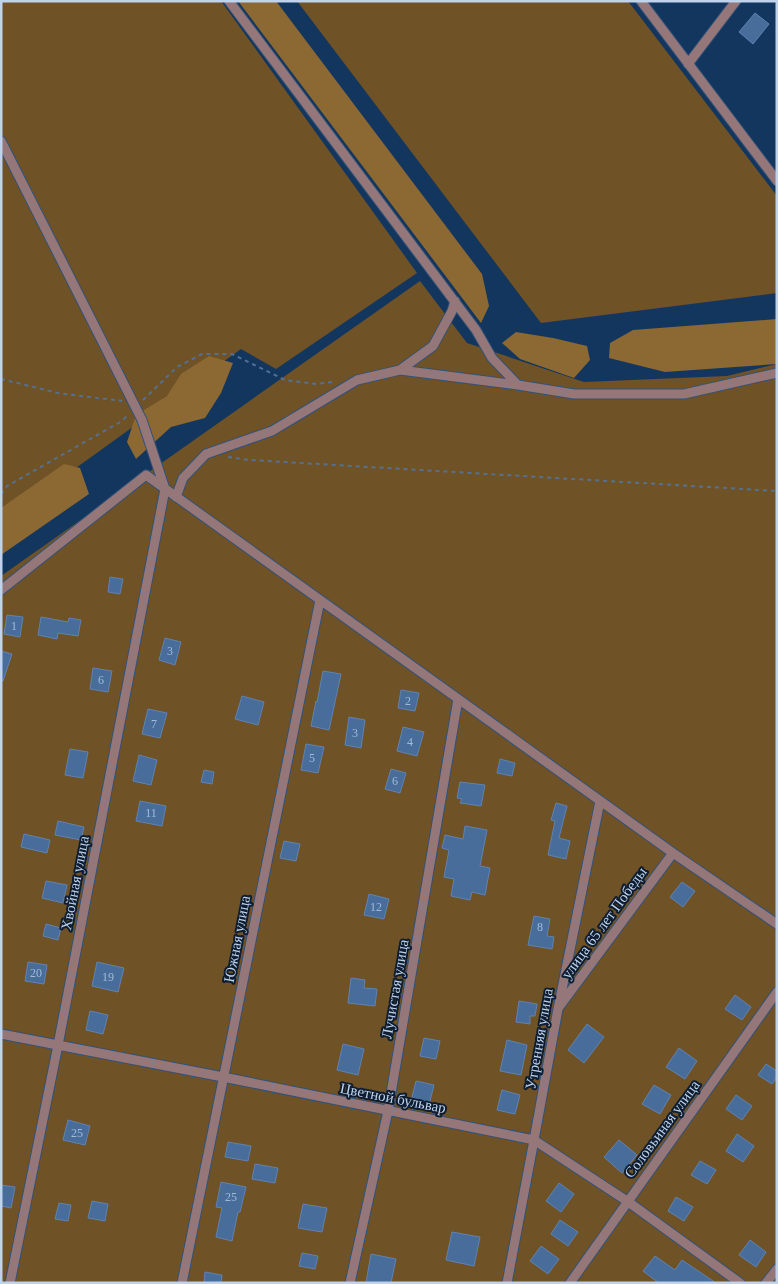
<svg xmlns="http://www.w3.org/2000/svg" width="778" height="1284" font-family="'Times New Roman',serif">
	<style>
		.green { fill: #705227 }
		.forest { fill: #8c6833 }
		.building { fill: #486d9b; stroke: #5e83b2 }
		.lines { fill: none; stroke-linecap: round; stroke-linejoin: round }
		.street-casing { stroke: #325278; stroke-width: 11 }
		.path { stroke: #547194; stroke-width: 2; stroke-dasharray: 4 4; stroke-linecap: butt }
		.street { stroke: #957779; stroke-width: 9 }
		.labels { text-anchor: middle; stroke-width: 4; stroke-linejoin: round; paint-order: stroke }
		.number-label { font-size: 12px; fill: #a1bad8 }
		.street-label { font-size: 15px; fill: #bfd3ed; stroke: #0e1d30 }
	</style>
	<rect width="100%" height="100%" fill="#13365e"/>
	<path class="green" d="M1,1H221L417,273L276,369L241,349L1,522Z
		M297,1H628L777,196V293L541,323Z
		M420,281L467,343L584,382L727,376L777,364V1283H1V576Z"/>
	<path class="forest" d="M238,1H276L482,274L489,306L481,323Z
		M777,319V364L665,372L609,358L610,343L633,330Z
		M516,332L553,338L587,346L590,360L574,378L520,359L502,343Z
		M209,356L233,363L221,393L205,418L171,427L136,459L127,442L136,415L167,396L181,374Z
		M64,464L80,468L89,494L1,555V508Z"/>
	<path class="building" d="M755,13L769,24L753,44L739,32Z
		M110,577L123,579L120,594L108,592Z
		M7,615L23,617L20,637L4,634Z
		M41,617L68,622L69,618L81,620L78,636L58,633L57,639L38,635Z
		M165,638L181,642L175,665L159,660Z
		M1,651L12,654L3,681L1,680Z
		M93,668L112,671L108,692L90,689Z
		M323,671L341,674L329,730L311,726L316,701L317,702Z
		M401,690L419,693L415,711L398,708Z
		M242,696L264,702L258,725L235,719Z
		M148,709L167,713L160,738L142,734Z
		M349,717L365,720L361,748L345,745Z
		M403,727L424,732L417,756L397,751Z
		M306,744L324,747L318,773L301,770Z
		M70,749L88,752L83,778L65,775Z
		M139,755L157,760L151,785L133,781Z
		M500,759L515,763L512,776L497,773Z
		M391,769L406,773L400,793L385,789Z
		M204,770L214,772L212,784L201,782Z
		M460,782L485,785L481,806L460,803L462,799L457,798Z
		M140,801L166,806L162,826L136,821Z
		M556,803L567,806L559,838L570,841L566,859L548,855L555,821L551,820Z
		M58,821L84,827L81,840L55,835Z
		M465,826L487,830L480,866L490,868L485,895L472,892L470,900L451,896L454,879L444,877L449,850L442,848L445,835L463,839Z
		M24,834L50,840L47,853L21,847Z
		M284,841L300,844L296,861L280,858Z
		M46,881L67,885L63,903L42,898Z
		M682,882L695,891L683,907L670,897Z
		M369,894L389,899L384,919L364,915Z
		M534,916L550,919L547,936L554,937L552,949L528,945Z
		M46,924L61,928L58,940L43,936Z
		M28,962L47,965L44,984L25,981Z
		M97,962L124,968L118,992L92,986Z
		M351,978L365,980L364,988L377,989L375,1006L348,1003Z
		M735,995L751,1007L742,1020L725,1009Z
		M519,1001L537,1004L535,1016H530V1024L516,1022Z
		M90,1011L108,1015L103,1034L86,1030Z
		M587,1024L604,1037L584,1063L568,1050Z
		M424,1038L440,1041L436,1059L420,1056Z
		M507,1040L527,1045L521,1075L500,1071Z
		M343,1044L364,1049L358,1075L337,1070Z
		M679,1048L697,1061L685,1079L666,1067Z
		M766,1064L777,1071V1077L772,1084L758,1075Z
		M416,1081L434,1085L429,1105L411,1101Z
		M654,1085L671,1095L660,1114L642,1104Z
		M502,1090L520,1095L515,1114L497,1110Z
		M736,1095L752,1106L742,1120L726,1109Z
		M68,1120L90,1126L85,1145L63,1140Z
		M737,1134L754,1146L743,1162L726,1151Z
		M619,1140L637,1155L622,1173L604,1157Z
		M228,1142L251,1146L248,1161L225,1157Z
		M700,1161L716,1170L707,1184L691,1175Z
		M255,1164L278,1168L275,1183L252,1179Z
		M221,1182L246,1187L240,1212H238L232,1241L216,1237L222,1208L216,1207Z
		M559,1183L574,1194L561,1212L546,1201Z
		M1,1185L15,1187L11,1208L1,1206Z
		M676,1197L693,1207L684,1221L668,1211Z
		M92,1201L108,1204L105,1221L88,1218Z
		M59,1203L71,1205L68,1221L55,1219Z
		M303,1204L327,1208L322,1232L298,1228Z
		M560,1220L578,1232L568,1246L551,1234Z
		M452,1232L480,1237L474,1266L446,1260Z
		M750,1240L766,1252L756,1267L739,1255Z
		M541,1246L559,1259L548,1274L530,1261Z
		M302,1253L318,1256L315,1269L299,1266Z
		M371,1254L396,1259L391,1283H366Z
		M655,1256L675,1270L682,1260L716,1283H659L643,1271Z
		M205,1272L222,1275L221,1283H204Z"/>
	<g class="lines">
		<g class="street-casing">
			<path id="street" d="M229,1L476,330L492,358L518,385L574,394H684L777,373
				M641,1L777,181
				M688,64L736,1
				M1,141L142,420L165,489L58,1045L10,1283
				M400,370L433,346L452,311L455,301
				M176,497L183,478L206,454L272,431L357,380L400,370L518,385
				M1,590L146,475L673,853L777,924
				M559,1007L673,853
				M1,1034L223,1077L534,1140L627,1201L740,1283
				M182,1283L320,600
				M350,1283L388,1111L458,699
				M507,1283L534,1140L558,1009L600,801
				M570,1283L777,992
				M766,1283L777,1269"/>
		</g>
		<path class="path" d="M1,379L58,393L122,401
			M143,400L177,367L202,354H232L285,380L317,384L332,382
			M228,457L250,460L777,491
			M1,494L7,486L122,421L129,414"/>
		<use href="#street" class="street"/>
	</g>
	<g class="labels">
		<g class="number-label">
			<text x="14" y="630">1</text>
			<text x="170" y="655">3</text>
			<text x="101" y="684">6</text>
			<text x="408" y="705">2</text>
			<text x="154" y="728">7</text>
			<text x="355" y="737">3</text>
			<text x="410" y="746">4</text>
			<text x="312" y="762">5</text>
			<text x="395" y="785">6</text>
			<text x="151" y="817">11</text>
			<text x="376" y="911">12</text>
			<text x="540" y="931">8</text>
			<text x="36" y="977">20</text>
			<text x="108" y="981">19</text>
			<text x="77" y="1137">25</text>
			<text x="231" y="1201">25</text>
		</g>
		<g class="street-label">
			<text transform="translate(75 883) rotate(-79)" y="5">Хвойная улица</text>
			<text transform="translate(604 923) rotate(-54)" y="5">улица 65 лет Победы</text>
			<text transform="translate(237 939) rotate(-79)" y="5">Южная улица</text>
			<text transform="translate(395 989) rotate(-80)" y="5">Лучистая улица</text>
			<text transform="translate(539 1039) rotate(-80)" y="5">Утренняя улица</text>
			<text transform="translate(393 1098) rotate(11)" y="5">Цветной бульвар</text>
			<text transform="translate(662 1129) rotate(-54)" y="5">Соловьиная улица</text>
		</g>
	</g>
	<rect width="778" height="1284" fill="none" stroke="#bfd3ed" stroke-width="5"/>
</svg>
